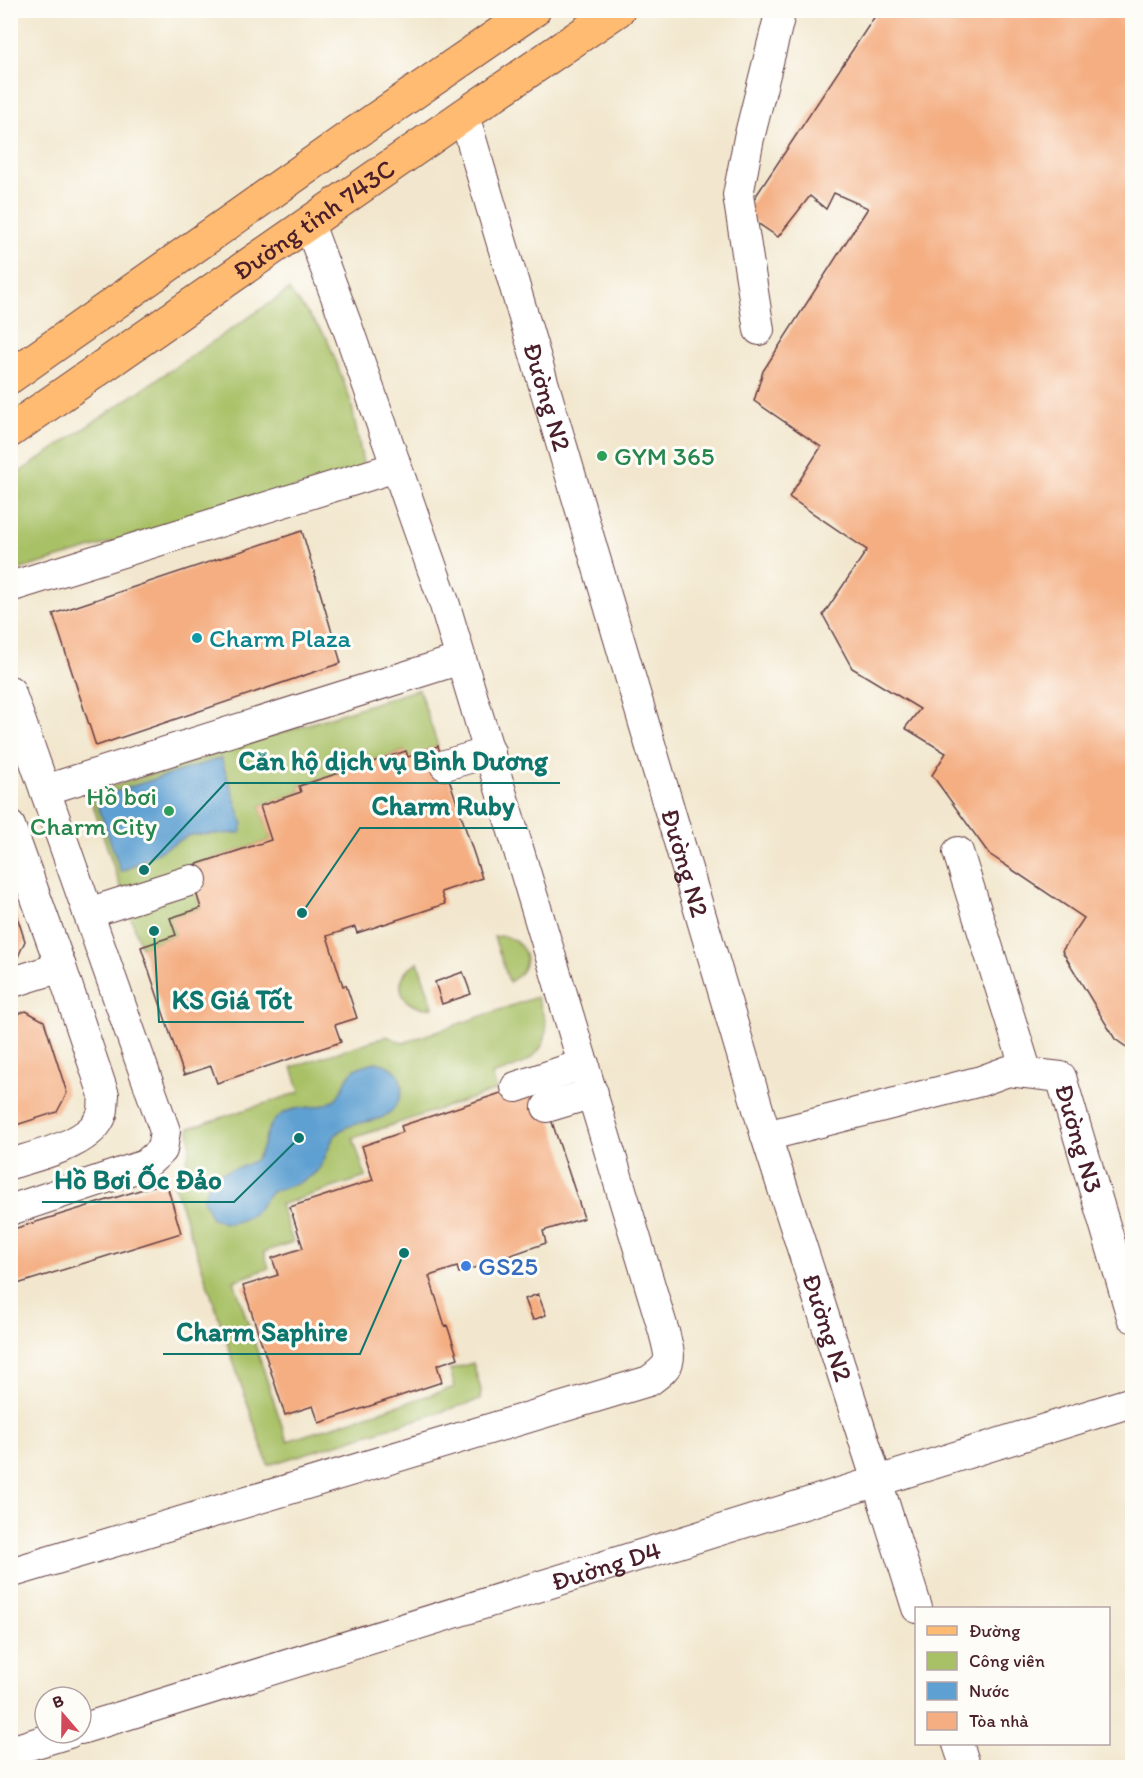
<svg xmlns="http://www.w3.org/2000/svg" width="1143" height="1778" font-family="Itim,sans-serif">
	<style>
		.green { fill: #a9c166; stroke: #7a7048; stroke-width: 1.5 }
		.water { fill: #5ea0d2; stroke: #54607e; stroke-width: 1.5 }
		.building { fill: #f4ae82 }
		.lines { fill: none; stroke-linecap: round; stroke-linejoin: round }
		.minor-casing { stroke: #633d43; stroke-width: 32 }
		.major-casing { stroke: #633d43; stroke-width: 35 }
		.minor { stroke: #fff; stroke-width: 30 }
		.major { stroke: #ffbb71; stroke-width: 33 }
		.leisure-dot { fill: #2e9e5b; stroke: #fdfcf7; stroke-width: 2 }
		.culture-dot { fill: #0f9aa8; stroke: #fdfcf7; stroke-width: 2 }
		.shop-dot { fill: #3f7fe0; stroke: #fdfcf7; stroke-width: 2 }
		.labels { text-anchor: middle; stroke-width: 6; stroke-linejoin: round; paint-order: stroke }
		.street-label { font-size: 26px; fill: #4a1f2b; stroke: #fdfcf7 }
		.leisure-label { font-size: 26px; fill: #27864d; stroke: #fdfcf7; text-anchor: start }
		.culture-label { font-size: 26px; fill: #0d838f; stroke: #fdfcf7; text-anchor: start }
		.shop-label { font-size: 26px; fill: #366cbe; stroke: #fdfcf7; text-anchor: start }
		.leader { fill: none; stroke: #0f766e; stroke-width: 2 }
		.callout-dot { fill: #0f766e; stroke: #fdfcf7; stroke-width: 2 }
		.callout-label { font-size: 27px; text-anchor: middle; font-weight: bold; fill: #0f766e; stroke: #fdfcf7; stroke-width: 6; stroke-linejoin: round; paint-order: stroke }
	</style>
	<rect width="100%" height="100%" fill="#fdfcf7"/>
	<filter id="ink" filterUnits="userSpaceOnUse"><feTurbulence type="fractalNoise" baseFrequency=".0167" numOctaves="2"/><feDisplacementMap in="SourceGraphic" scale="12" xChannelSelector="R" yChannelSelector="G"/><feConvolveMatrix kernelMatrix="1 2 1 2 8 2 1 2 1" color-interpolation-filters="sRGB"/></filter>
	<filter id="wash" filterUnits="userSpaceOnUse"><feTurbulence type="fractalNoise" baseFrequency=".008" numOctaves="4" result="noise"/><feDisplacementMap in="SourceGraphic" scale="24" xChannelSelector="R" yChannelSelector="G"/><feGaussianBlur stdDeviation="1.35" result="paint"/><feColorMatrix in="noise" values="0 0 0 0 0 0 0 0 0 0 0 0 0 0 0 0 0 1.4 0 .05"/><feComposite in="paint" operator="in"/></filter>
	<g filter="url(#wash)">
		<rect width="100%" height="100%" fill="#f2e7ce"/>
		<path class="green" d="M289,290L327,338L351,402L364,468L11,572V478Z
			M419,689L438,746L408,757L405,751L299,786L301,792L260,806L271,840L188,867L201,908L171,918L176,935L141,947L89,794Z
			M504,936C530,944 534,969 509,982L494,937Z
			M418,962L433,1007C400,1013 388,978 418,962Z
			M537,997C540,1007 547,1020 546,1030C545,1059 515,1068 492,1075L497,1090L353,1138L366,1177L280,1205L293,1242L264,1252L269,1268L234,1281L287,1441L455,1387L450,1370L473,1363L481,1390L480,1400L268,1465L174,1184L184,1172L190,1147L189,1128L300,1092L292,1067L387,1036L403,1043Z"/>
		<path class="water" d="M221,758L243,824L240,833L190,835L121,872L95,798Z
			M376,1062C389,1065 399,1069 401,1083C403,1092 401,1098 396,1105C384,1126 358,1118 340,1131C327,1141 328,1158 318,1170C308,1181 294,1184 281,1189C278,1190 275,1190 273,1191C265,1196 262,1207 255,1212C248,1218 234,1224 225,1223C221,1222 216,1219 212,1218L203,1199C214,1162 231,1176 255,1160C266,1152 261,1128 282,1114C297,1104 319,1111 334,1100C344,1092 344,1081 351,1073C357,1066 367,1064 376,1062Z"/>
		<g id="blocks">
			<path class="building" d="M879,10H1132V1051L1115,1039L1062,951L1084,918L989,854L932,775L946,753L905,728L920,709L852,668L823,615L867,550L789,497L821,447L754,401L763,371L868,208L834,193L826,209L810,196L778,237L744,214Z
				M302,531L341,663L96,746L53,614Z
				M438,746L482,878L441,892L445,904L357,933L355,927L327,936L343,986L346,985L357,1018L335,1025L341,1042L217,1083L211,1066L184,1075L141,947L176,935L170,918L201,908L188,867L271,840L260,806L301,792L299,786L406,751L408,757Z
				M11,898L25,941L18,957L10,960Z
				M463,972L471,994L442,1004L435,982Z
				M26,1011L44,1021L67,1093L57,1112L10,1127V1016Z
				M540,1086L584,1218L543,1231L546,1243L459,1273L457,1267L429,1276L445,1326L447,1325L458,1358L437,1365L442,1382L319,1423L313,1406L285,1415L243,1286L278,1275L272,1258L303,1248L290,1207L373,1180L362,1146L403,1132L401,1126L507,1091Z
				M166,1182L181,1233L11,1286L10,1230Z
				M538,1294L546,1315L533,1320L525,1299Z"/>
		</g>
	</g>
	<g filter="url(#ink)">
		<use href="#blocks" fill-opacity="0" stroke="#633d43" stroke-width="1.5"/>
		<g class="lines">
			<g class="minor-casing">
				<g id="minor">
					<path id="s1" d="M464,115L766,1136L877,1481L917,1608"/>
					<path d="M759,330L738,195L749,138L779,18L776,10"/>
					<path d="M10,587L396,467"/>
					<path d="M10,691L165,1131L162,1150L145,1165L10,1210"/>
					<path d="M445,765L490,752"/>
					<path d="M45,790L461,659L444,602L347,326L309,224"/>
					<path d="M10,826L61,967"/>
					<path d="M958,852L1027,1073"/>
					<path d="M88,913L192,880"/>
					<path d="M10,983L61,967L104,1095C103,1101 104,1109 102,1114C92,1144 38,1155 10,1164"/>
					<path d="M516,1087L584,1064"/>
					<path d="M547,1107L593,1093"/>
					<path id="s2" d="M766,1136L981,1081L1008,1071L1061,1077L1132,1317"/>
					<path d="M10,1573L649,1381C674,1363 671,1360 664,1332L461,659"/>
					<path id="s3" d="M81,1729L1132,1402"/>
					<path d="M958,1744L966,1768"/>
					<path d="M10,1751L69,1733"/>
				</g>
			</g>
			<g class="major-casing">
				<g id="major">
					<path d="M10,377L351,136L534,10"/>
					<path id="s4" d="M10,431L464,115L618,10"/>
				</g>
			</g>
			<use href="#minor" class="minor"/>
			<use href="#major" class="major"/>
		</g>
	</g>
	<g class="leisure-dot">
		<circle cx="602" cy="456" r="6"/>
		<circle cx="169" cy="811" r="6"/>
	</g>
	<circle class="culture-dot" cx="197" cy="638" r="6"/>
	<circle class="shop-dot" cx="466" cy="1266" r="6"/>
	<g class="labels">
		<g class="street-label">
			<text dy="9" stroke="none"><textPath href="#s4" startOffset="370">Đường tỉnh 743C</textPath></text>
			<text dy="9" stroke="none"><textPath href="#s1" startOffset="294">Đường N2</textPath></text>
			<text dy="9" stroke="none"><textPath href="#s1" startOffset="780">Đường N2</textPath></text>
			<text dy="9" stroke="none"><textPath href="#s2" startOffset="368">Đường N3</textPath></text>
			<text dy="9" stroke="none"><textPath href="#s1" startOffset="1266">Đường N2</textPath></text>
			<text dy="9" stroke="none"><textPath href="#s3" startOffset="550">Đường D4</textPath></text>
		</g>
		<g class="leisure-label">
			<text x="614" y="465">GYM 365</text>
			<text x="157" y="805" text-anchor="end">Hồ bơi<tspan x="157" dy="30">Charm City</tspan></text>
		</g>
		<g class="culture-label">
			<text x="209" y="647">Charm Plaza</text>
		</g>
		<g class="shop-label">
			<text x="478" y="1275">GS25</text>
		</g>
	</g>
	<path class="leader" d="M144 870L225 783H560M302 913L360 828H527M154 931L159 1022H304M299 1138L234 1202H42M404 1253L360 1354H163"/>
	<g class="callout-dot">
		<circle cx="144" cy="870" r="6"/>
		<circle cx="302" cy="913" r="6"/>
		<circle cx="154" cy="931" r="6"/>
		<circle cx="299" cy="1138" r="6"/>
		<circle cx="404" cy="1253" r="6"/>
	</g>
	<g class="callout-label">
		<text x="393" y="770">Căn hộ dịch vụ Bình Dương</text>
		<text x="443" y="815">Charm Ruby</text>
		<text x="232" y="1009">KS Giá Tốt</text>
		<text x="138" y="1189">Hồ Bơi Ốc Đảo</text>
		<text x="262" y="1341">Charm Saphire</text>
	</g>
	<rect width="1143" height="1778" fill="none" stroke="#fdfcf7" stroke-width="36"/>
	<rect x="915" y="1607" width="195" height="138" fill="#fdfcf7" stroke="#b5a4a5" stroke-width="1.5"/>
	<rect x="927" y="1626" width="30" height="9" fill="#ffbb71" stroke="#b5a4a5" stroke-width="1.5"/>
	<text x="969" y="1637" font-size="18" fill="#4a1f2b">Đường</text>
	<rect x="927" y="1652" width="30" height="18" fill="#a9c166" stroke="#b5a4a5" stroke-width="1.5"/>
	<text x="969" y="1667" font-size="18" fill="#4a1f2b">Công viên</text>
	<rect x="927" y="1682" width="30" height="18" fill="#5ea0d2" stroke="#b5a4a5" stroke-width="1.5"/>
	<text x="969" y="1697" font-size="18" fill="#4a1f2b">Nước</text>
	<rect x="927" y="1712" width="30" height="18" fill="#f4ae82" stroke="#b5a4a5" stroke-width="1.5"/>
	<text x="969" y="1727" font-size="18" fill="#4a1f2b">Tòa nhà</text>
	<g transform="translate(63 1715) rotate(340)"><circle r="28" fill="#fdfcf7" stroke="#b5a4a5" stroke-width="1.5"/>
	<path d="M0-4.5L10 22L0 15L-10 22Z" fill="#d1495b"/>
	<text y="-9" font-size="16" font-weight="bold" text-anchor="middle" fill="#4a1f2b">B</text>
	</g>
</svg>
